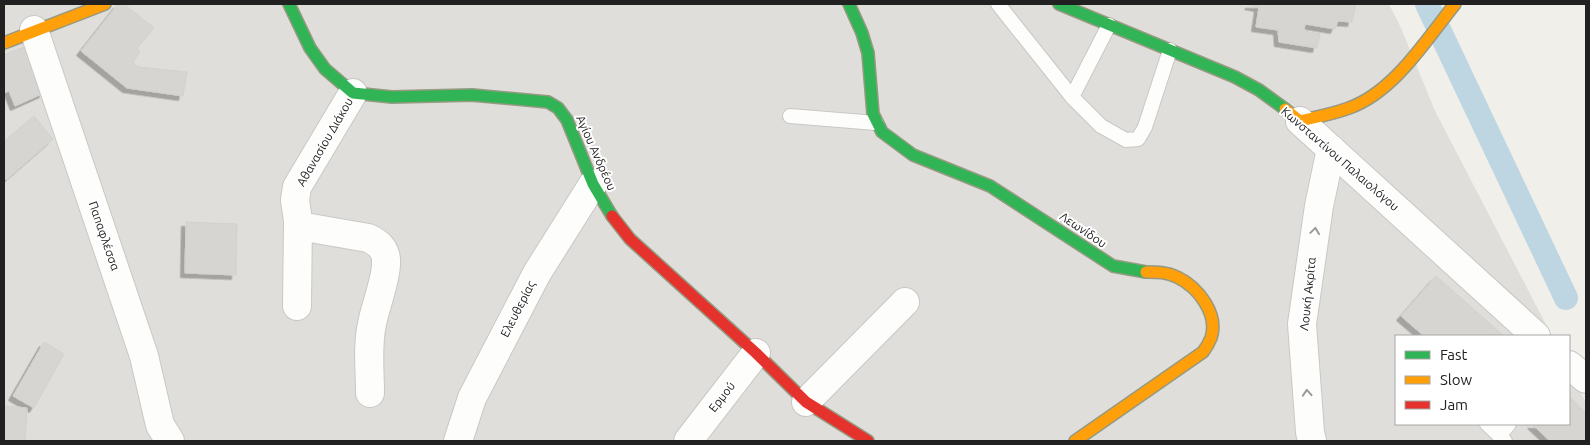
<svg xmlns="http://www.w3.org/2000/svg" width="1590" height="445" font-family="Ubuntu,sans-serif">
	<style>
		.residential { fill: #dfdedb }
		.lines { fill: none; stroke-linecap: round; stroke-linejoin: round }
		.canal { stroke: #bed5e2; stroke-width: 24 }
		.building { fill: #d7d5d1; stroke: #d3d1cb; filter: url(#shadow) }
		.lane-casing { stroke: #c8c8c6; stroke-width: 16 }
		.street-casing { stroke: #c8c8c6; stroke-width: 30 }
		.fast-casing { stroke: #959a81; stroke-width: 14 }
		.slow-casing { stroke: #959a81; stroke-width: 14 }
		.jam-casing { stroke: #959a81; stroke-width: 14 }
		.lane { stroke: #fdfdfc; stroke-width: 14 }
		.street { stroke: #fdfdfc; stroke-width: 28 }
		.fast { stroke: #30b455; stroke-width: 11 }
		.slow { stroke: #ff9f0a; stroke-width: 11 }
		.jam { stroke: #e5322d; stroke-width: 11 }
		.oneway { stroke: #9a9a99 }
		.labels { text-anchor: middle; stroke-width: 4; stroke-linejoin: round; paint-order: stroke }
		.street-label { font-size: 12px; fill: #212121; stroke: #fff }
	</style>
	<defs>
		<filter id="shadow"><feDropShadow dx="-4.5" dy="4.5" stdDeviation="0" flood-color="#0004"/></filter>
	</defs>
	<rect width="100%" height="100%" fill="#f0efea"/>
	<path class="residential" d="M4,4H1389L1401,28L1435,111L1552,336H1396V424H1569V369L1586,403V441H4Z"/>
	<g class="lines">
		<path class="canal" d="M1427,4L1566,298"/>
	</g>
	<path class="building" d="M118,4H124L154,28L137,48L140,52L133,62L138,67L187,72L183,96L127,88L81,51Z
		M1250,4H1356L1352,22L1338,21L1335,29L1305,24L1304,31L1320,34L1317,48L1279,42L1278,30L1256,27L1259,7L1249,5Z
		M29,45L44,93L15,106L9,91L4,93V55Z
		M34,116L53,139L6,180L4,177V142Z
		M186,222L237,224L236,275L185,273Z
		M1436,276L1504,336H1424L1401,316Z
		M44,342L64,354L34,408L13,396Z
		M1569,396L1586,413V441H1550L1532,424H1569Z
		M4,406L27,408L25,441H4Z"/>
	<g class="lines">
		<g class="lane-casing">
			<path id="lane" d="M998,4L1072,97L1101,126L1126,140L1138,139L1145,127L1170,50
				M1072,97L1109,25
				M790,116L876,123
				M1487,424L1505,441
				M1499,436L1509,424"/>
		</g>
		<g class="street-casing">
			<path id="street" d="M34,30L144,356L160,425L170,441
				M353,93L297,187L295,200L298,221L305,227L368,238C380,243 387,251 386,264C386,280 375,307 372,324C367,346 370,370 370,393
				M1300,121L1536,336
				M297,306L298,221
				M1569,365L1586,379
				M806,402L905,302
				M458,441L472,398L537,273L593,184
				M688,441L756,353
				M1312,441L1310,432L1302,324L1319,206L1331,149"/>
		</g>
		<g class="fast-casing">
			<path id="fast" d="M289,4L310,48L325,69L353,93L392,97L472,95L548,102L558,108L567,120L593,184L612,216
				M849,4L862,33L868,53L873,114L882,132L913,155L990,186L1113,266L1146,272
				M1059,4L1235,77L1259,90L1285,109"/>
		</g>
		<g class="slow-casing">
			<path id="slow" d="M4,43L105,4
				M1285,109L1300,121C1316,117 1333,114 1349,108C1394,92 1426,40 1455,4
				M1075,441L1203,352C1206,348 1209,343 1211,338C1219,314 1198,287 1177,277C1167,272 1157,272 1146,272"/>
		</g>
		<g class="jam-casing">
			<path id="jam" d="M612,216L630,239L756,353L806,402L868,441"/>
		</g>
		<use href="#lane" class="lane"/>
		<use href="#street" class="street"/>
		<use href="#fast" class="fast"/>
		<use href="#slow" class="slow"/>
		<use href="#jam" class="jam"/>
	</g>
	<defs><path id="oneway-chevron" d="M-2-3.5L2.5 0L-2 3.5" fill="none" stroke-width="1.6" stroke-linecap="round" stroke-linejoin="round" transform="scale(1.25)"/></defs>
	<g class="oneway">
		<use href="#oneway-chevron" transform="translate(1315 231) rotate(-82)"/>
		<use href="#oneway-chevron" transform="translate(1307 393) rotate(-94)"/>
	</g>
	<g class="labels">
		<g class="street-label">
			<text transform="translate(325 142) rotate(-60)" y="4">Αθανασίου Διάκου</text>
			<text transform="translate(596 153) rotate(66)" y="4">Αγίου Ανδρέου</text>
			<text transform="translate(1340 159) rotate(41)" y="4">Κωνσταντίνου Παλαιολόγου</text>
			<text transform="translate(1083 230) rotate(34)" y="4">Λεωνίδου</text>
			<text transform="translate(104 236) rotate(71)" y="4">Παπαφλέσσα</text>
			<text transform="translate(1308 294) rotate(-84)" y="4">Λουκή Ακρίτα</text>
			<text transform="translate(518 309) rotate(-63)" y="4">Ελευθερίας</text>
			<text transform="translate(722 397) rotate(-52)" y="4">Ερμού</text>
		</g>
	</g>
	<rect width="1590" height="445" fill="none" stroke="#212121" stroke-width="10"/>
	<rect x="1395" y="335" width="175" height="90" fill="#ffffff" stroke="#a6a6a6"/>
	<rect x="1405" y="351" width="25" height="8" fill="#30b455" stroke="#a6a6a6"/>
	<text x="1440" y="360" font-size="15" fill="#212121">Fast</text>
	<rect x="1405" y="376" width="25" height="8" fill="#ff9f0a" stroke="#a6a6a6"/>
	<text x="1440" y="385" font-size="15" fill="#212121">Slow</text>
	<rect x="1405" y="401" width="25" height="8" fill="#e5322d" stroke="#a6a6a6"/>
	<text x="1440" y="410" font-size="15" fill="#212121">Jam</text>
</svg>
